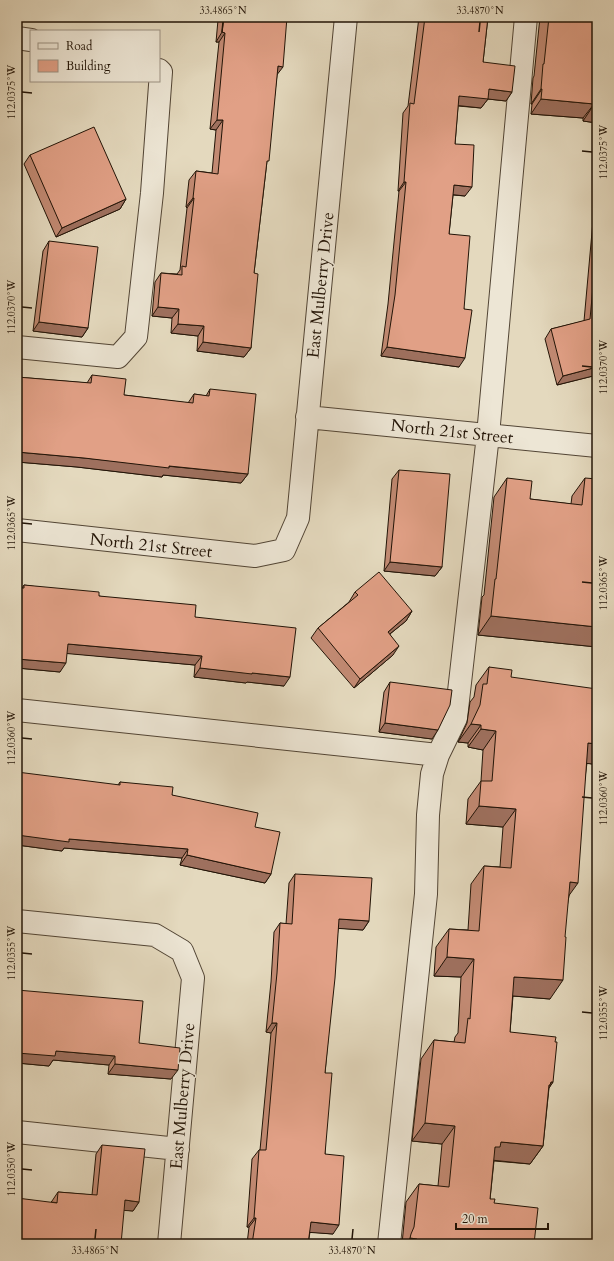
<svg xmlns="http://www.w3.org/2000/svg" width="614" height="1261" font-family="Cardo,serif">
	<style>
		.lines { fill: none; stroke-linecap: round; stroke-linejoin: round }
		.minor-casing { stroke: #524535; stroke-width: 24 }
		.minor { stroke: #ede6d5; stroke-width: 22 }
		.wall { fill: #c28a73; stroke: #221407 }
		.shaded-wall { fill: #9e705e; stroke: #221407 }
		.building { fill: #e1a086; stroke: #221407 }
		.ticks { fill: none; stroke: #221407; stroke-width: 1.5 }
		.labels { text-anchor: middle; stroke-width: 3; stroke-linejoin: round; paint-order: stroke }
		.street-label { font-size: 17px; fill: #221407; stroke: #ede6d5 }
		.neatline { fill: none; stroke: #221407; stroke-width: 1.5 }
		.ticks-label { font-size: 10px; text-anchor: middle; fill: #221407 }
	</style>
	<rect width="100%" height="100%" fill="#e4d9be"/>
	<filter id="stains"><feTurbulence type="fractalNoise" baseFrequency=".005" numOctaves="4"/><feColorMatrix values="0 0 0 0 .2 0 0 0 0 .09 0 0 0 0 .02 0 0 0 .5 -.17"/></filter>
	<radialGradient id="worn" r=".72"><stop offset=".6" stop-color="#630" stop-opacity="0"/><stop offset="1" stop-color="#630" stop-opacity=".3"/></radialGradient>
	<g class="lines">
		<g class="minor-casing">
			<path id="minor" d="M17,38L31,40
				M17,347L118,357L136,337L152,193L161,72L159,70
				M307,417L597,446
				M17,530L255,556L284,550L298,518L346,17
				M17,710L438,755
				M17,921L155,935L182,951L193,978L169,1244
				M17,1132L178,1149
				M389,1244L426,894L428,815L432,774L438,755L456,718L488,435L526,17"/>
		</g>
		<use href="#minor" class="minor"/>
	</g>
	<path class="wall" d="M199,17H287L277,75L254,273L251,348L244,357L197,351L198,336L171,333L172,318L152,316L155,282L161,273L177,274L180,270L187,208L186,207L189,180L196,171L212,173L216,130L210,129L219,42H216L218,20Z
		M419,17H488L483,62L512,92L506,101L488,99L481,108L458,106L455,144L465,196L453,195L449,234L464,309L459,367L381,356L388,304L399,191H398L403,113L408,106Z
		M540,17H597V123L583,121V118L531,114L532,104H531L533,78L534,76Z
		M30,155L126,199L120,209L56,237L24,164Z
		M597,187V375L557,385L545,339L551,329L584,321L593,221L594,220Z
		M49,241L88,328L82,337L33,331L43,251Z
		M92,375L124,395L188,403L194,394L206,396L210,389L248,474L241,483L163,475L162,477L77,467L17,462V377L87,383Z
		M399,470L442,567L435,576L384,571L392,479Z
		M507,478L530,499L571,504L572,496L585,478L597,647L478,635L482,597L484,595L494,497Z
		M24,585L99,596L195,617L284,686L247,682L246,683L194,677L195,665L67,653L60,672L17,668V588H22Z
		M355,592L412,611L406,621L390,634L393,655L354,688L311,638L318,628L349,602Z
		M489,667L511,677L592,764L587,763L569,896L550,999L513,996L510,1032L553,1082L549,1088L543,1146L530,1164L494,1161L490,1199L534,1244H402L406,1202L419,1184L438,1186L442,1144L412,1141L421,1059L434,1040L454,1042L455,1037L458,1033L461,977L434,976L436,947L449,929L468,930L471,884L484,866L500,867L503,827L466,824L468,799L481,781L483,750L468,747V743L458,742L467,723L470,702L474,697L476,685Z
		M390,682L432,739L379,732L384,692Z
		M120,782L172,795L255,827L271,874L265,883L180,865L182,858L64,848L62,851L17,845L118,785Z
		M295,874L369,921L363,930L338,928L325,1073V1154L333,1234L310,1232L308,1244H247L249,1227H247L252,1159L259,1150H260L271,1033L266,1032L271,982L274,932L280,923L286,924L289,883Z
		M139,1043L171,1079L108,1074L109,1065L53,1060L49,1066L17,1063Z
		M102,1145L139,1202L133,1211L51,1202L52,1201L58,1192L92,1195L96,1154Z"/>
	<path class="shaded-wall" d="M199,17H220L218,20Z
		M222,32L225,33L219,42H216Z
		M278,66L283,67L276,76Z
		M489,89L512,92L506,101L488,99L481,108L453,105L459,96Z
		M541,89H542L532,104H531Z
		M541,99L594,104L583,118L531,114Z
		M593,106L597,107V123L583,121Z
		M217,120H223L216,130L210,129Z
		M404,182H406L399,191H398Z
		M454,185L472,187L465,196L447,194Z
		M193,198H194L187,208L186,207Z
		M126,199L120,209L56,237L62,228Z
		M158,307L179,309L172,318L152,316Z
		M39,322L88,328L82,337L33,331Z
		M178,324L204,326L198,336L171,333Z
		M203,342L251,348L244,357L197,351Z
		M387,347L465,358L459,367L381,356Z
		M597,367V375L557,385L563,376Z
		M17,452L84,458L248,474L241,483L163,475L162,477L77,467L17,462Z
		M390,562L442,567L435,576L384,571Z
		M412,611L406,621L381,641L388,632Z
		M491,616L597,627V647L478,635Z
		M68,644L202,656L195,665L61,653Z
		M399,646L393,655L354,688L360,679Z
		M17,659L66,663L60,672L17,668Z
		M200,668L252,673L290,677L284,686L247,682L246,683L194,677Z
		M385,723L438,730L432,739L379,732Z
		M471,724L481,725L468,743L458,742Z
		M481,729L496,731L483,750L468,747Z
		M588,743L597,744V758L592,764L575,762Z
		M479,806L516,809L503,827L466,824Z
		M17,835L69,839L188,849L182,858L64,848L62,851L17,845Z
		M187,855L271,874L265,883L180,865Z
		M570,882L578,883L565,901Z
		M339,919L369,921L363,930L332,928Z
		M447,957L474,959L461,977L434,976Z
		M514,977L563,980L550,999L501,995Z
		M272,1023H277L271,1033L266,1032Z
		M56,1051L115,1056L109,1065L53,1060L49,1066L17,1063V1053Z
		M115,1064L178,1070L171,1079L108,1074Z
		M551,1082H553L540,1101Z
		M425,1123L455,1126L442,1144L412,1141Z
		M501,1142L543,1146L530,1164L491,1160L495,1147Z
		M125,1200L139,1202L133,1211L119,1210Z
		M254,1218H256L249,1227H247Z
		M311,1222L339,1225L333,1234L304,1232Z
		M410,1238L417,1239L413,1244H406Z"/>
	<path class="building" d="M224,17H287L283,67L278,66L269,161H267L254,273L258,274L251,348L203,342L204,326L178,324L179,309L158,307L161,273L182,275V266L186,267L194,198H193L196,171L218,174L223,120H217L225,33L222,32Z
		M425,17H488L483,62L515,66L512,92L489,89L488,99L459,96L455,144L474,145L472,187L454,185L449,234L470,236L464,309L472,310L465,358L387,347L395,295L406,182H404L410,103L414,104Z
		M549,17H597V107L593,106L594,104L541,99L542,89H541L543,64H544Z
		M17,81H21L17,111Z
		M94,127L126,199L62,228L30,155Z
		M49,241L98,247L88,328L39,322Z
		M597,244V367L563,376L551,329L590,319Z
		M92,375L126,379L124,395L193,403L194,394L209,396L210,389L256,394L248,474L169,466V468L84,458L17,452V377L91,383Z
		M399,470L450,474L442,567L390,562Z
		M507,478L532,481L530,499L582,505L585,478L597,479V627L491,616L495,579H496Z
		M379,572L412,611L388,632L399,646L360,679L318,628L358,595L355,592Z
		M24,585L99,592V596L196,605L195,617L296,628L290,677L252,673V674L200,668L202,656L68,644L66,663L17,659L19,639H17V588H24Z
		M489,667L512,670L511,677L597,689V744L588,743L578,883L570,882L565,937H566L563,980L514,977L510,1032L556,1037L555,1042H557L553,1082H551L550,1085H549L543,1146L501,1142L500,1147H495L490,1199H495L494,1203L538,1208L534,1244H416L417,1239L410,1238L411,1234L414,1227L419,1184L449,1187L455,1126L425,1123L434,1040L465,1043L468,1018L470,1019L474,959L447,957L449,929L479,931L484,866L511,868L516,809L479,806L481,781H492L496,731L481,729V725L471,724L480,705L483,684H487Z
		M390,682L452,690L450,705L438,730L385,723Z
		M17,772L120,785V782L173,787L172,795L258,813L255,827L280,832L271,874L187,855L188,849L69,839V842L17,835Z
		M295,874L372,878L369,921L339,919L335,978L325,1073H332L325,1154L344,1156L339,1225L311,1222L308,1244H252L256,1218H254L259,1150H266L277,1023H272L277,973L280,923L292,924Z
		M17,990L143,1001L139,1043L180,1048L178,1070L115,1064V1056L56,1051L55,1056L17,1053Z
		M102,1145L145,1149L139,1202L125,1200L121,1244H17V1198L57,1203L58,1192L97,1195Z"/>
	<path class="ticks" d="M222,32L223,22M479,32L480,22M22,92L32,93M582,151L592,152M22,307L32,308M582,366L592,367M22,523L32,524M582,582L592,583M22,738L32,739M582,797L592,798M22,953L32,954M582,1012L592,1013M22,1169L32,1170M95,1239L96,1229M352,1239L353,1229"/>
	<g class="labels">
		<g class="street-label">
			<text transform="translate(320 285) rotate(-84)" y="6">East Mulberry Drive</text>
			<text transform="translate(452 431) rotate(6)" y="6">North 21st Street</text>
			<text transform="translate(151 545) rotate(6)" y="6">North 21st Street</text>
			<text transform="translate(182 1096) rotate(-85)" y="6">East Mulberry Drive</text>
		</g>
	</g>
	<rect width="614" height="1261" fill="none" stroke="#e4d9be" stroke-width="44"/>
	<rect x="30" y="30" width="130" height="52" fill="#ede6d5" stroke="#9c9283"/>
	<rect x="38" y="43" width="20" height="6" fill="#ede6d5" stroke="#9c9283"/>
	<text x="66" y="50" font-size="12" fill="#221407">Road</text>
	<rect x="38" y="60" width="20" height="12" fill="#e1a086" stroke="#9c9283"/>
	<text x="66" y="70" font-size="12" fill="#221407">Building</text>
	<path d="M456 1223v6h92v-6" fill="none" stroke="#221407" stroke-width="2"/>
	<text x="462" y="1223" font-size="12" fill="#221407" stroke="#ede6d5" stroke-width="3" paint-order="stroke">20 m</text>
	<rect x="22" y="22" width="570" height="1217" class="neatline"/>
	<g class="ticks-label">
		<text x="223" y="14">33.4865°N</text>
		<text x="480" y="14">33.4870°N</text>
		<text transform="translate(11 92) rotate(-90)" y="4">112.0375°W</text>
		<text transform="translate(603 152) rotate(-90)" y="4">112.0375°W</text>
		<text transform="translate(11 307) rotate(-90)" y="4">112.0370°W</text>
		<text transform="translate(603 367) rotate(-90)" y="4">112.0370°W</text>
		<text transform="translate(11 523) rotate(-90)" y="4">112.0365°W</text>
		<text transform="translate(603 583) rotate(-90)" y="4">112.0365°W</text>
		<text transform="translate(11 738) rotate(-90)" y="4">112.0360°W</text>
		<text transform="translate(603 798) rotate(-90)" y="4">112.0360°W</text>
		<text transform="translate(11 953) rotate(-90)" y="4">112.0355°W</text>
		<text transform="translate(603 1013) rotate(-90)" y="4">112.0355°W</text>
		<text transform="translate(11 1169) rotate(-90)" y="4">112.0350°W</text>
		<text x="95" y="1254">33.4865°N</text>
		<text x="352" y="1254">33.4870°N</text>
	</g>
	<rect width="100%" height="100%" filter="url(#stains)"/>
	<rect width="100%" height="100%" fill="url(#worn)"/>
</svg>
